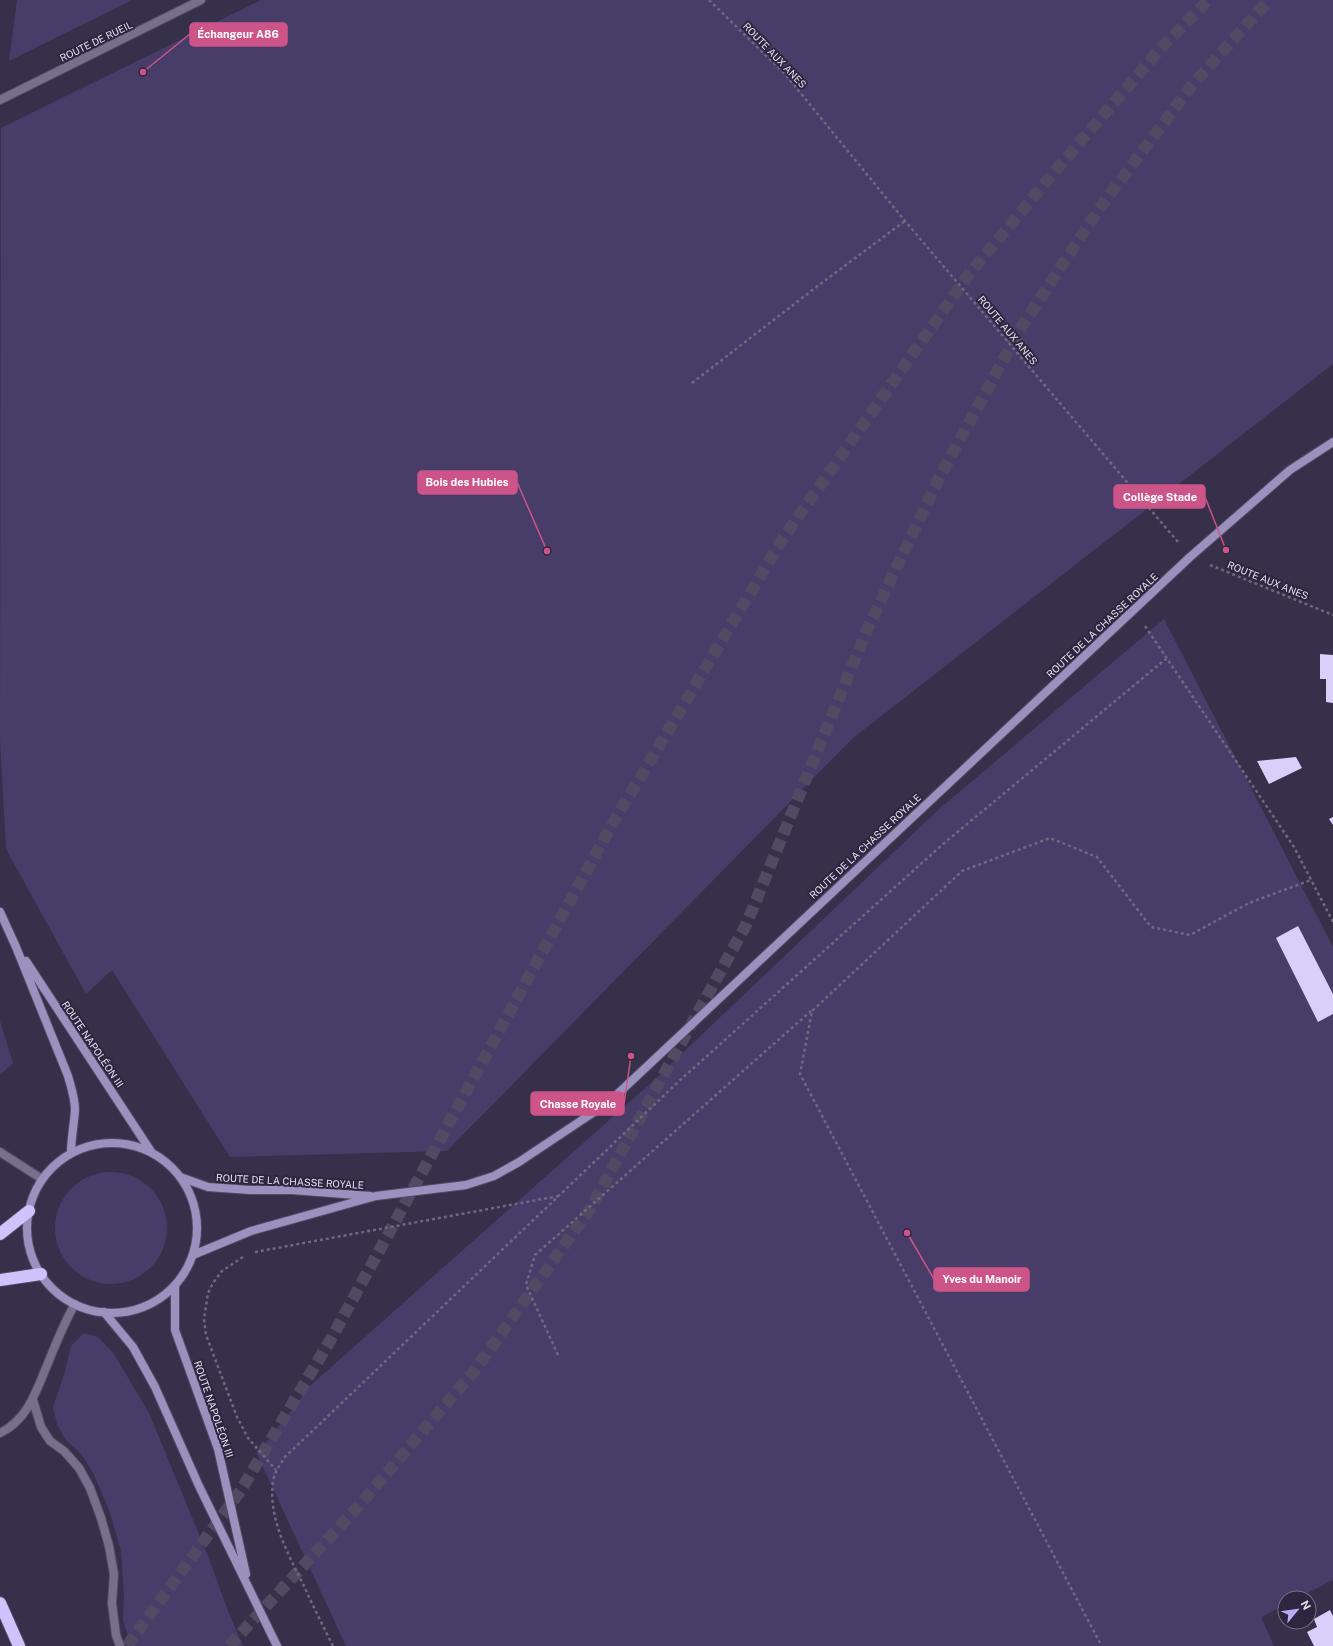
<svg xmlns="http://www.w3.org/2000/svg" width="1333" height="1646" font-family="'Public Sans',sans-serif">
	<style>
		.green { fill: #483d69 }
		.building { fill: #d8d0fb }
		.lines { fill: none; stroke-linecap: round; stroke-linejoin: round }
		.highway-tunnel { stroke: #504a63; stroke-width: 12; stroke-dasharray: 12 6; stroke-linecap: butt }
		.lane-casing { stroke: #524c65; stroke-width: 10 }
		.street-casing { stroke: #524c65; stroke-width: 10 }
		.secondary-casing { stroke: #524c65; stroke-width: 10 }
		.highway-casing { stroke: #524c65; stroke-width: 14 }
		.path { stroke: #6e6980; stroke-width: 2.5; stroke-dasharray: 3 3; stroke-linecap: butt }
		.lane { stroke: #76708d; stroke-width: 8 }
		.street { stroke: #76708d; stroke-width: 8 }
		.secondary { stroke: #9a91bf; stroke-width: 8 }
		.highway { stroke: #cfc3fc; stroke-width: 12 }
		.labels { text-anchor: middle; stroke-width: 4; stroke-linejoin: round; paint-order: stroke }
		.street-label { font-size: 10px; fill: #e3e0f1; stroke: #2c263f }
		.leader { fill: none; stroke: #cc5488; stroke-width: 1.5 }
		.callout-dot { fill: #cc5488; stroke: #2c263f; stroke-width: 1.5 }
		.callout { fill: #cc5488; stroke: #cc5488; stroke-width: 1.5 }
		.callout-label { font-size: 11px; text-anchor: middle; font-weight: bold; fill: #fff }
	</style>
	<rect width="100%" height="100%" fill="#36304a"/>
	<path class="green" d="M17,0H132L9,61Z
		M261,0H1333V364L853,738L447,1151L230,1157L112,970L86,994L6,849L0,738L1,128Z
		M1164,619L1333,947V1580L1298,1598H1285V1605L1261,1617L1274,1646H346L257,1454L311,1385L652,1082L938,810Z
		M0,1021L13,1063L0,1075Z
		M55 1228a56 56 0 1 1 112 0a56 56 0 1 1-112 0Z
		M84,1333L98,1337L114,1354L149,1413L208,1556L228,1611L243,1646H131L123,1620L124,1596L121,1551L109,1510L93,1473L82,1455L65,1439L57,1424L53,1407L64,1375L71,1346Z"/>
	<path class="building" d="M1320,654L1333,655V703L1326,702V679H1320Z
		M1296,757L1302,768L1269,784L1257,761Z
		M1333,817V825L1329,819Z
		M1298,926L1333,994V1014L1318,1022L1276,938Z
		M1330,1610L1333,1616V1646H1314L1307,1632L1317,1627L1314,1619Z"/>
	<g class="lines">
		<path class="highway-tunnel" d="M127,1646L241,1490L331,1339L610,828L783,538L969,274L1062,163L1161,48L1208,0
			M229,1646L357,1508L475,1370L590,1209L746,925L867,630L939,478L1019,331L1099,209L1192,85L1269,0"/>
		<g class="lane-casing">
			<path id="lane" d="M0,1152L42,1179
				M33,1400L41,1427L50,1441L64,1451L79,1468L90,1488L101,1518L109,1546L114,1574L112,1603L116,1635L120,1646
				M0,1433C28,1420 37,1389 48,1363C56,1343 64,1323 75,1304"/>
		</g>
		<g class="street-casing">
			<path id="street" d="M0,100L201,0"/>
		</g>
		<g class="secondary-casing">
			<path id="secondary" d="M0,912L16,947L68,1076C71,1087 75,1098 75,1110C74,1125 71,1139 71,1153
				M26,961L152,1153
				M27 1228a85 85 0 1 1 170 0a85 85 0 1 1-170 0Z
				M180,1177L208,1187L250,1190H292L370,1196
				M193,1255L251,1231L376,1196L466,1185L494,1176L519,1162L609,1102L1190,557L1290,470L1333,442
				M175,1286V1330L218,1449L246,1574
				M104,1312L133,1347L155,1387L199,1486L277,1646"/>
		</g>
		<g class="highway-casing">
			<path id="highway" d="M0,1234L29,1211
				M0,1280L41,1274
				M0,1603L19,1646"/>
		</g>
		<path class="path" d="M709,0L785,74L905,221L1178,542
			M692,383L819,285L905,221
			M1210,565L1333,615
			M1145,626L1294,847L1333,922
			M255,1252L559,1196
			M243,1257L222,1271L213,1283L208,1293L204,1319L206,1335L237,1417L248,1438L276,1470
			M558,1355L526,1285L535,1255L811,1011
			M1100,1643L800,1074L812,1011L962,871L1050,838L1097,857L1151,927L1190,935L1249,903L1311,880
			M333,1646C323,1626 313,1606 304,1586C288,1554 268,1518 273,1482C274,1472 280,1465 285,1457L677,1083L943,844L1167,658"/>
		<use href="#lane" class="lane"/>
		<use href="#street" class="street"/>
		<use href="#secondary" class="secondary"/>
		<use href="#highway" class="highway"/>
	</g>
	<g class="labels">
		<g class="street-label">
			<text transform="translate(96 41) rotate(-26)" y="4">ROUTE DE RUEIL</text>
			<text transform="translate(775 55) rotate(46)" y="4">ROUTE AUX ANES</text>
			<text transform="translate(1008 330) rotate(50)" y="4">ROUTE AUX ANES</text>
			<text transform="translate(1268 580) rotate(22)" y="4">ROUTE AUX ANES</text>
			<text transform="translate(1102 625) rotate(-43)" y="4">ROUTE DE LA CHASSE ROYALE</text>
			<text transform="translate(865 846) rotate(-43)" y="4">ROUTE DE LA CHASSE ROYALE</text>
			<text transform="translate(93 1044) rotate(56)" y="4">ROUTE NAPOLÉON III</text>
			<text transform="translate(290 1181) rotate(3)" y="4">ROUTE DE LA CHASSE ROYALE</text>
			<text transform="translate(214 1409) rotate(71)" y="4">ROUTE NAPOLÉON III</text>
		</g>
	</g>
	<path class="leader" d="M143 72L190 34M547 551L517 482M1226 550L1205 497M631 1056L624 1104M907 1233L934 1279"/>
	<g class="callout-dot">
		<circle cx="143" cy="72" r="4"/>
		<circle cx="547" cy="551" r="4"/>
		<circle cx="1226" cy="550" r="4"/>
		<circle cx="631" cy="1056" r="4"/>
		<circle cx="907" cy="1233" r="4"/>
	</g>
	<g class="callout">
		<rect x="190" y="23" width="97" height="23" rx="4"/>
		<rect x="418" y="471" width="99" height="23" rx="4"/>
		<rect x="1114" y="485" width="91" height="23" rx="4"/>
		<rect x="531" y="1092" width="93" height="23" rx="4"/>
		<rect x="934" y="1268" width="95" height="23" rx="4"/>
	</g>
	<g class="callout-label">
		<text x="238" y="38">Échangeur A86</text>
		<text x="467" y="486">Bois des Hubies</text>
		<text x="1160" y="501">Collège Stade</text>
		<text x="578" y="1108">Chasse Royale</text>
		<text x="982" y="1283">Yves du Manoir</text>
	</g>
	<g transform="translate(1297 1610) rotate(61)"><circle r="19" fill="#2c263f" stroke="#757086"/>
	<path d="M0-3L7 15L0 10L-7 15Z" fill="#bbaaf6"/>
	<text y="-6" font-size="11" font-weight="bold" text-anchor="middle" fill="#e3e0f1">N</text>
	</g>
</svg>
